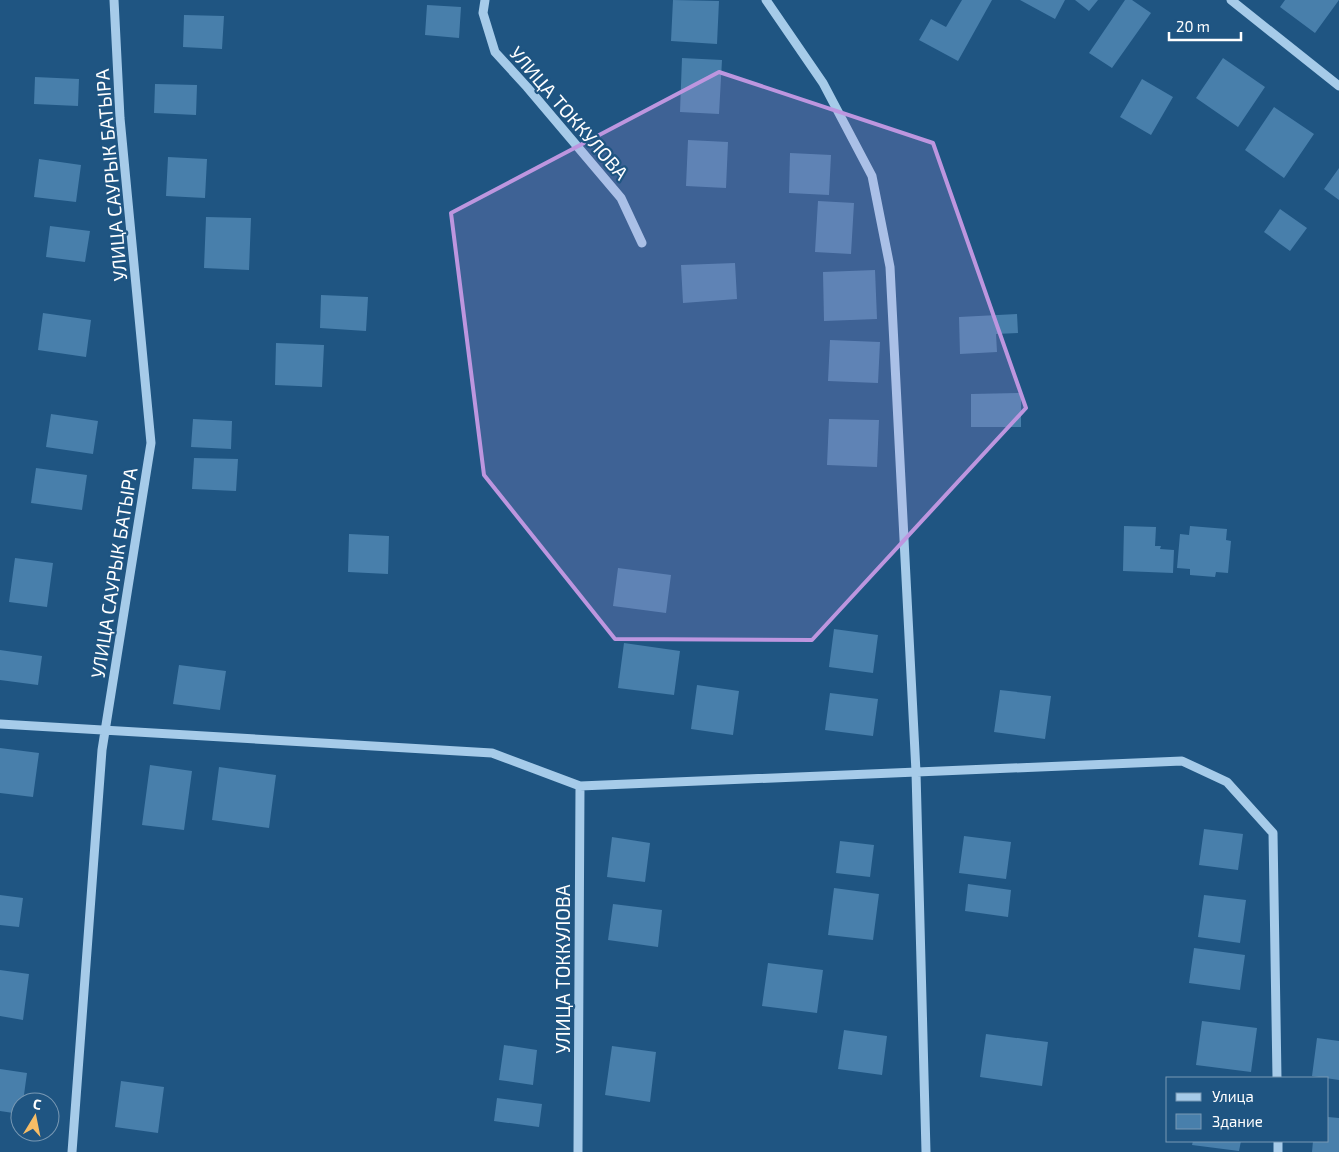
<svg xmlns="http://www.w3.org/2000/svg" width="1339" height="1152" font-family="'Exo 2',sans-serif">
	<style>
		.building { fill: #487fab }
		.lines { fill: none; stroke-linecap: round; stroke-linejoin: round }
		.minor { stroke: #a6cbe9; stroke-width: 9 }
		.marked { fill: #bd96df; fill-opacity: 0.2; stroke: #bd96df; stroke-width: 4; stroke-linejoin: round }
		.labels { text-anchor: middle; stroke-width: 4.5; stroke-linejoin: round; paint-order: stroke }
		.street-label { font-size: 19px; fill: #fff; stroke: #1f5582 }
	</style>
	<rect width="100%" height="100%" fill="#1f5582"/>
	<path class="building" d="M673,0L719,1L717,44L671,41Z
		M962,0H992L958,61L919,40L931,19L946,27Z
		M1020,0H1065L1055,19Z
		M1075,0H1098L1089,11Z
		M1125,0H1132L1151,13L1112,68L1089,53Z
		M1285,0H1339L1315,33L1280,7Z
		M427,5L461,7L459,38L425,35Z
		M184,15L224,16L222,49L183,47Z
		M682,58L722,60L719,114L680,112Z
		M1223,58L1265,87L1238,127L1196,98Z
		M35,77L79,79L78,106L34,104Z
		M1142,79L1173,97L1151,135L1120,117Z
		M155,84L197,85L196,115L154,113Z
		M1274,107L1314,134L1284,178L1245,150Z
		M688,140L728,142L726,188L686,186Z
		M790,153L831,155L829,195L789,193Z
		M168,157L207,159L205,198L166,196Z
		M39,159L81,165L76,202L34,197Z
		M1339,168V200L1324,189Z
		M818,201L854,203L851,254L815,252Z
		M1280,209L1307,228L1290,251L1264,232Z
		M206,217L251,218L249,270L204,268Z
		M50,226L90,231L85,262L46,257Z
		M735,263L737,299L683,303L681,265Z
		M875,270L877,319L824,321L823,272Z
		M321,295L368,297L366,331L320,328Z
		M43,313L91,320L86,357L38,350Z
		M1017,314L1018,333L996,334L997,352L960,354L959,317Z
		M830,340L880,342L878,383L828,381Z
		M276,343L324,345L322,387L275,385Z
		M1021,393V427H971V394Z
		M51,414L98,421L93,454L46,447Z
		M193,419L232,421L231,449L191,447Z
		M829,419L879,420L877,467L827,465Z
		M194,458L238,459L236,491L192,489Z
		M36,468L87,475L82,510L31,503Z
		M1124,526L1156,527L1155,546H1161L1160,549L1174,550L1173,573L1123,571Z
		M1190,526L1227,529L1226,540L1231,541L1228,573L1216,572L1215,577L1190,575V569L1177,568L1180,534L1189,535Z
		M349,534L389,536L388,574L348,572Z
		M15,558L53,563L47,607L9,602Z
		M618,568L671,575L666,613L613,606Z
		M834,629L878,635L873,673L829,667Z
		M624,643L680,651L674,695L618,688Z
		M0,650L42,656L38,685L0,680Z
		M179,665L226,671L220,710L173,704Z
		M697,685L739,691L733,735L691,729Z
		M1000,690L1051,696L1045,739L994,732Z
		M830,693L878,699L873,736L825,730Z
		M0,748L39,753L33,797L0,793Z
		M150,765L192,771L184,830L142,825Z
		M219,767L276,775L269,828L212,820Z
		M1204,829L1243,834L1238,870L1199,865Z
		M964,836L1011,842L1006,879L959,873Z
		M612,837L650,843L645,882L607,877Z
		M840,841L874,845L870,877L836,873Z
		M968,884L1011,890L1008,917L965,911Z
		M834,888L879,894L873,940L828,935Z
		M0,895L23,898L19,927L0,925Z
		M1204,895L1246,900L1240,943L1198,937Z
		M613,904L662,910L658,947L608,940Z
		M1194,948L1245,955L1240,990L1189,983Z
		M768,963L823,970L817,1013L762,1006Z
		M0,970L29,974L23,1020L0,1016Z
		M1202,1021L1257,1028L1251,1072L1196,1065Z
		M844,1030L887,1036L882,1075L838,1069Z
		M986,1034L1048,1042L1042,1086L980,1077Z
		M1317,1038L1339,1041V1080L1312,1076Z
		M504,1045L537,1050L533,1085L499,1080Z
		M612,1046L656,1052L650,1102L605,1095Z
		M0,1069L27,1073L23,1102H20V1114L0,1111Z
		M121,1081L164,1087L158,1133L115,1127Z
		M497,1098L542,1104L539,1127L494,1121Z
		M1328,1117L1339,1118V1152H1312L1313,1141H1328Z
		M1193,1141H1241L1239,1151L1192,1145Z"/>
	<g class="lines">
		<path class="minor" d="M485,0L483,13L495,52L527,87L621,198L642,243
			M766,0L823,83L872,176L890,267L916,772L926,1152
			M1231,0L1339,86
			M0,724L492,753L580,786L1182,761L1227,782L1273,833L1277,1078
			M1278,1141V1152
			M72,1152L102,750L151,443L120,118L114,0
			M578,1152L580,786"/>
	</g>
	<path class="marked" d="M719,72L933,143L1026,408L812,640L615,639L484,475L451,213Z"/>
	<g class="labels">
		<g class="street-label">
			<text transform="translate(569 113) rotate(49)" y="7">УЛИЦА ТОККУЛОВА</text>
			<text transform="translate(111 175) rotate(-95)" y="7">УЛИЦА САУРЫК БАТЫРА</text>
			<text transform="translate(114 573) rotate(-81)" y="7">УЛИЦА САУРЫК БАТЫРА</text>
			<text transform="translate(563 969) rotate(-90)" y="7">УЛИЦА ТОККУЛОВА</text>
		</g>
	</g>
	<rect x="1166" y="1077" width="162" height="65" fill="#1f5582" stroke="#7999b4"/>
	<rect x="1176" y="1093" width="25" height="8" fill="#a6cbe9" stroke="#7999b4"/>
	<text x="1212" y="1102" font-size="15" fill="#ffffff">Улица</text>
	<rect x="1176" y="1114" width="25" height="15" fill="#487fab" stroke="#7999b4"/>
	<text x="1212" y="1127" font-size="15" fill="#ffffff">Здание</text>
	<g transform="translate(35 1117) rotate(10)"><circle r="24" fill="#1f5582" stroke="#7999b4"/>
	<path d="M0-4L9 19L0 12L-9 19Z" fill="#f7bd66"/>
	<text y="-8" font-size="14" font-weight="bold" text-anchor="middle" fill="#ffffff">С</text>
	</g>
	<path d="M1169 32v8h72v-8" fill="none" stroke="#ffffff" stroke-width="2.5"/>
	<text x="1176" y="32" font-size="15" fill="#ffffff" stroke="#1f5582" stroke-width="4" paint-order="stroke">20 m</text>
</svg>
